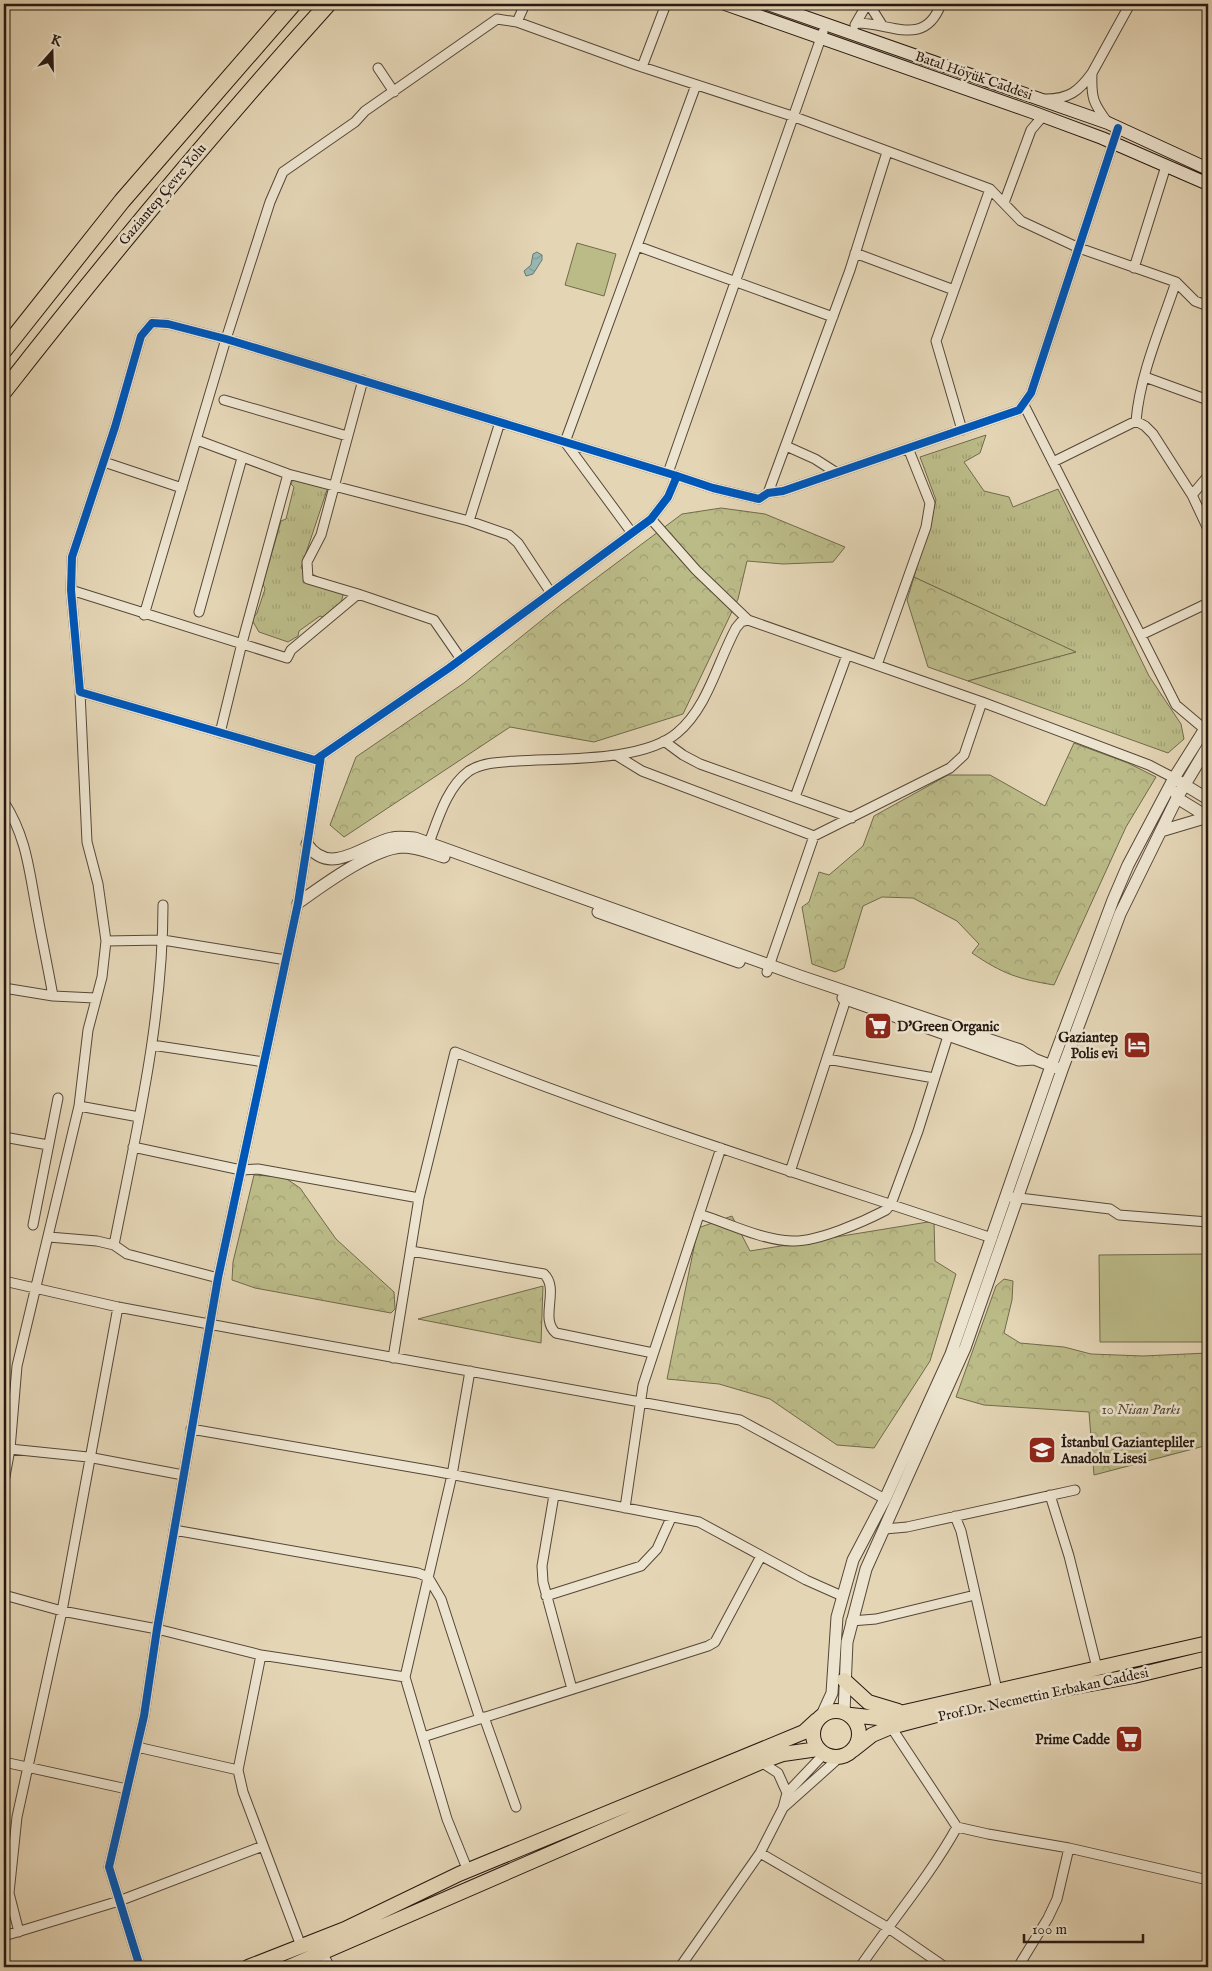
<svg xmlns="http://www.w3.org/2000/svg" width="1212" height="1971" font-family="'IM FELL English',serif">
	<style>
		.grass { fill: #bb8; stroke: #706a4c }
		.forest { fill: url(#forest-crowns); stroke: #706a4c }
		.park { fill: url(#park-tufts); stroke: #706a4c }
		.water { fill: url(#water-waves); stroke: #6a7872 }
		.lines { fill: none; stroke-linecap: round; stroke-linejoin: round }
		.minor-casing { stroke: #564739; stroke-width: 11 }
		.tertiary-casing { stroke: #564739; stroke-width: 13 }
		.secondary-casing { stroke: #261810; stroke-width: 14 }
		.primary-casing { stroke: #261810; stroke-width: 16 }
		.motorway-casing { stroke: #261810; stroke-width: 18 }
		.minor { stroke: #ede4cf; stroke-width: 9 }
		.tertiary { stroke: #ede4cf; stroke-width: 11 }
		.secondary { stroke: #ede4cf; stroke-width: 12 }
		.primary { stroke: #e4d5b5; stroke-width: 14 }
		.motorway { stroke: #e4d5b5; stroke-width: 16 }
		.cycleway-casing { stroke: #ede4cf; stroke-width: 11 }
		.cycleway { stroke: #0057b8; stroke-width: 8 }
		.labels { text-anchor: middle; stroke-width: 5; stroke-linejoin: round; paint-order: stroke }
		.street-label { font-size: 14px; fill: #261810; stroke: #ede4cf }
		.poi-label { font-size: 14px; font-weight: bold; fill: #261810; stroke: #ede4cf; text-anchor: start }
		.park-label { font-size: 14px; font-style: italic; fill: #534934; stroke: #ede4cf }
	</style>
	<defs>
		<pattern id="forest-crowns" width="20" height="18" patternUnits="userSpaceOnUse" patternTransform="scale(1.25)"><rect width="20" height="18" fill="#bb8"/><path d="M2 6a3 3 0 1 1 6 0M12 15a3 3 0 1 1 6 0" fill="none" stroke="#a1a074"/></pattern>
		<pattern id="park-tufts" width="24" height="20" patternUnits="userSpaceOnUse" patternTransform="scale(1.25)"><rect width="24" height="20" fill="#bb8"/><path d="M3 7l-1-3M5 7V3M7 7l1-3M15 17l-1-3M17 17v-4M19 17l1-3" fill="none" stroke="#a1a074"/></pattern>
		<pattern id="water-waves" width="16" height="10" patternUnits="userSpaceOnUse" patternTransform="scale(1.25)"><rect width="16" height="10" fill="#97b8b4"/><path d="M0 5q4-4 8 0t8 0" fill="none" stroke="#829d9a"/></pattern>
	</defs>
	<rect width="100%" height="100%" fill="#e4d5b5"/>
	<filter id="stains"><feTurbulence type="fractalNoise" baseFrequency=".004" numOctaves="4"/><feColorMatrix values="0 0 0 0 .2 0 0 0 0 .09 0 0 0 0 .02 0 0 0 .5 -.17"/></filter>
	<radialGradient id="worn" r=".72"><stop offset=".6" stop-color="#630" stop-opacity="0"/><stop offset="1" stop-color="#630" stop-opacity=".3"/></radialGradient>
	<path class="grass" d="M577,243L616,254L604,296L565,285Z
		M1208,1254V1342H1100L1099,1255Z"/>
	<path class="forest" d="M721,508L765,514L845,547L833,562L783,564L747,561L738,599L683,714L594,742L510,727L344,837L330,825L356,757L464,683L563,603L682,514Z
		M914,577L1077,652L968,681L928,667L907,600Z
		M1074,743L1128,763L1156,777L1126,827L1054,985C1018,979 1003,974 972,953L979,944L957,921L913,898L882,897L863,906L844,968L835,972L812,964L802,907L809,902L819,872L829,875L863,846L874,816L948,775H990L1045,806Z
		M254,1175L284,1177L300,1188L336,1239L394,1292L395,1309L391,1313L255,1288L232,1280L233,1262Z
		M732,1216L750,1251L934,1221L935,1261L956,1274L930,1361L874,1448L837,1445L770,1399L719,1384L667,1379L698,1228Z
		M1004,1279L1013,1281L1012,1300L1004,1333L1020,1343L1064,1347L1091,1354L1143,1356L1208,1353V1445L1094,1475L1089,1412L984,1405L956,1397L996,1286Z
		M543,1286L541,1343L418,1319Z"/>
	<path class="park" d="M986,435L980,453L964,462L984,491L1009,497L1013,507L1058,489L1149,676L1181,724L1184,739L1168,753L968,681L1076,652L914,577L936,500L920,457Z
		M294,476L328,487L301,568L344,591L341,603L325,618L320,616L299,631L298,636L288,642L259,632L252,620L257,613L265,589L263,584L281,521L286,519L294,487L291,484Z"/>
	<path class="water" d="M537,252L542,255V260L533,274L526,276L524,271L531,265L533,254Z"/>
	<g class="lines">
		<g class="minor-casing">
			<path id="minor" d="M869,4L882,25
				M517,22L525,4
				M856,23C890,22 924,49 941,4
				M855,25L867,4
				M642,67L666,4
				M378,68L394,92
				M1092,73L1130,4
				M1046,99C1069,99 1079,91 1092,73C1091,98 1093,103 1108,123
				M1004,203L1031,130L1043,116
				M637,246L833,317
				M855,253L954,290
				M1134,268L1166,166
				M1145,377L1208,400
				M224,400L347,436
				M1024,405L1176,705L1208,732
				M1136,421C1140,374 1161,327 1176,282
				M962,430L936,341L990,189
				M197,440L288,474L469,521L509,535L518,543L551,593
				M786,446L815,459L837,473
				M104,462L182,488
				M1053,462L1136,421L1145,426L1153,434L1192,495L1208,529
				M668,473L823,32
				M677,476L668,497L651,519L449,668L315,760L80,692L71,590L72,557L115,427L141,336L152,323L168,324L226,339L677,476L713,488L759,499L768,493L783,491L1019,410L1031,393L1118,128
				M768,493L850,270L887,152
				M1192,495L1208,476
				M651,519L696,570L748,620L982,702L1149,765L1174,778
				M469,521L500,422
				M632,533L565,442L696,85
				M71,590L287,658L291,650L358,594L434,620L461,659
				M358,594L308,579L307,562L321,535L363,380
				M199,612L242,458
				M144,615L226,339L270,202L283,172L355,122L365,111L497,19L517,22L636,65L792,116L990,189L1021,221L1079,248L1176,282L1195,301L1208,306
				M1141,635L1208,603
				M877,665L926,527L930,503L908,448
				M220,733L242,643L288,474
				M664,741L683,755L700,764L852,818
				M616,755L642,771L814,836L950,768L964,755L982,702
				M795,797L847,655
				M4,802C27,838 29,871 37,912C42,940 48,968 53,996
				M429,843C438,819 447,787 469,771C483,762 502,762 517,761C561,758 643,762 677,733C708,707 717,663 736,628L741,622L748,620
				M106,941L163,940L286,960
				M767,972L814,836
				M4,988L53,996L95,998
				M152,1045L264,1062
				M827,1059L934,1078
				M79,1106L139,1117
				M4,1137L48,1145
				M133,1147L241,1170L258,1169L419,1198
				M790,1172L846,999
				M1011,1197L1110,1209L1119,1215L1208,1222
				M699,1214C728,1223 761,1240 792,1241C817,1242 863,1222 886,1210L891,1204L918,1131L948,1036
				M33,1225L58,1098
				M49,1237L97,1241L114,1245L127,1254L218,1278
				M114,1245C136,1133 163,1020 163,905
				M411,1251L544,1274C560,1289 539,1319 556,1333L653,1353
				M4,1281L118,1307L241,1330L740,1420L885,1499
				M393,1358L419,1198L455,1052C631,1122 813,1178 992,1238
				M191,1429L434,1471L699,1522L806,1580L842,1596
				M10,1449L88,1457L183,1475
				M4,1482L10,1449L17,1366L79,1106L88,1030L102,977L106,941L98,884L87,842L80,692
				M554,1495L542,1566L543,1582L572,1689
				M1050,1495L1069,1556L1097,1668
				M625,1508L643,1385L721,1148
				M955,1516L961,1531L997,1690
				M885,1529L907,1527L1075,1490
				M174,1530L418,1573L428,1577L441,1599L480,1719
				M4,1595L62,1611L157,1629L261,1655L405,1677
				M546,1596L641,1566L657,1549L671,1518
				M851,1621L876,1619L975,1595
				M261,1655L238,1770L243,1792L301,1946
				M484,1717L516,1807
				M891,1727L957,1827L988,1834L1069,1848L1208,1880
				M423,1737L708,1646L715,1642L761,1556
				M137,1747L238,1770
				M4,1762L127,1789
				M761,1762L778,1773L787,1793
				M783,1808L840,1757
				M760,1853L887,1927L945,1967
				M468,1871L447,1819L405,1677L452,1475L470,1371
				M19,1932L9,1893L17,1817L62,1611L118,1307
				M4,1936L119,1901L263,1846
				M322,1953L330,1967
				M140,1967L109,1867L144,1716L157,1629L218,1278L298,903L321,756
				M680,1967L760,1853L783,1808L787,1793L824,1754
				M860,1967C892,1920 930,1876 957,1827
				M1018,1967L1048,1918L1057,1899L1069,1848"/>
		</g>
		<g class="tertiary-casing">
			<path id="tertiary" d="M1180,782L1208,799
				M1176,792L1177,798L1208,817
				M1161,831L1208,817
				M307,844C330,878 363,844 392,838C399,836 408,838 415,838L800,976L1020,1050L1034,1059L1057,1068
				M298,903C322,886 373,848 403,847C417,847 431,853 444,857
				M598,912L739,962
				M843,998L1019,1060L1034,1059
				M844,1712L847,1642L866,1569L965,1348L1062,1070L1120,914L1177,798L1208,746
				M822,1715L832,1693L837,1617L853,1560L885,1499L951,1354L1051,1066L1113,900L1128,865L1174,778L1208,724"/>
		</g>
		<g class="secondary-casing">
			<path id="secondary" d="M725,4L1032,112L1102,138L1208,184
				M768,4L1108,123L1208,169"/>
		</g>
		<g class="primary-casing">
			<path id="primary" d="M844,1680L868,1702L898,1711
				M813 1734a23 23 0 1 1 46 0a23 23 0 1 1-46 0Z
				M851,1715L878,1718L1208,1643
				M853,1750L872,1735L891,1727L971,1706L1134,1676L1208,1658
				M248,1967L345,1929L459,1874L804,1732L817,1720
				M289,1967L761,1762L783,1754L818,1749"/>
		</g>
		<g class="motorway-casing">
			<path id="motorway" d="M4,350L122,201L293,4
				M4,391C108,258 215,129 328,4"/>
		</g>
		<use href="#minor" class="minor"/>
		<use href="#tertiary" class="tertiary"/>
		<use href="#secondary" class="secondary"/>
		<use href="#primary" class="primary"/>
		<use href="#motorway" class="motorway"/>
		<g class="cycleway-casing">
			<path id="cycleway" d="M677,476L668,497L651,519L449,668L315,760L80,692L71,590L72,557L115,427L141,336L152,323L168,324L226,339L677,476L713,488L759,499L768,493L783,491L1019,410L1031,393L1118,128
				M140,1967L109,1867L144,1716L157,1629L218,1278L298,903L321,756"/>
		</g>
		<use href="#cycleway" class="cycleway"/>
	</g>
	<defs>
		<g id="supermarket-square" transform="scale(1.4375)"><rect x="-9" y="-9" width="18" height="18" rx="4" fill="#8f2418" stroke="#ede4cf"/><path d="M-6-5.5h2.5l.6 2H6L4.5 2H-2.5L-4.4-4H-6ZM-1.5 3.2a1.3 1.3 0 1 0 .1 0ZM3 3.2a1.3 1.3 0 1 0 .1 0Z" fill="#fff"/></g>
		<g id="hotel-square" transform="scale(1.4375)"><rect x="-9" y="-9" width="18" height="18" rx="4" fill="#8f2418" stroke="#ede4cf"/><path d="M-6-4.5h1.5V1H6V5H4.5V3h-9V5H-6ZM-4 0a1.8 1.8 0 1 1 3.6 0ZM.5 0V-2.5h3Q6-2.5 6 0Z" fill="#fff"/></g>
		<g id="school-square" transform="scale(1.4375)"><rect x="-9" y="-9" width="18" height="18" rx="4" fill="#8f2418" stroke="#ede4cf"/><path d="M0-5L7-2L0 1L-7-2ZM-4 1L0 2.5L4 1V4Q0 6-4 4Z" fill="#fff"/></g>
	</defs>
	<g fill-rule="evenodd">
		<use href="#supermarket-square" x="878" y="1026"/>
		<use href="#hotel-square" x="1137" y="1045"/>
		<use href="#school-square" x="1042" y="1450"/>
		<use href="#supermarket-square" x="1129" y="1739"/>
	</g>
	<g class="labels">
		<g class="street-label">
			<text transform="translate(974 75) rotate(19)" y="5">Batal Höyük Caddesi</text>
			<text transform="translate(162 194) rotate(-50)" y="5">Gaziantep Çevre Yolu</text>
			<text transform="translate(1043 1694) rotate(-12)" y="5">Prof.Dr. Necmettin Erbakan Caddesi</text>
		</g>
		<g class="poi-label">
			<text x="897" y="1031">D'Green Organic</text>
			<text x="1118" y="1042" text-anchor="end">Gaziantep<tspan x="1118" dy="16">Polis evi</tspan></text>
			<text x="1061" y="1447">İstanbul Gaziantepliler<tspan x="1061" dy="16">Anadolu Lisesi</tspan></text>
			<text x="1110" y="1744" text-anchor="end">Prime Cadde</text>
		</g>
		<g class="park-label">
			<text x="1141" y="1414">10 Nisan Parkı</text>
		</g>
	</g>
	<rect width="1212" height="1971" fill="none" stroke="#e4d5b5" stroke-width="20"/>
	<rect x="5" y="5" width="1202" height="1961" fill="none" stroke="#261810" stroke-width="2.5"/>
	<rect x="10" y="10" width="1192" height="1951" fill="none" stroke="#261810"/>
	<g transform="translate(52 52) rotate(20)" stroke="#ede4cf" stroke-width="4" paint-order="stroke">
	<path d="M0-4L9 19L0 12L-9 19Z" fill="#261810"/>
	<text y="-8" font-size="14" font-weight="bold" text-anchor="middle" fill="#261810">K</text>
	</g>
	<path d="M1024 1934v8h119v-8" fill="none" stroke="#261810" stroke-width="2.5"/>
	<text x="1032" y="1934" font-size="15" fill="#261810" stroke="#ede4cf" stroke-width="4" paint-order="stroke">100 m</text>
	<rect width="100%" height="100%" filter="url(#stains)"/>
	<rect width="100%" height="100%" fill="url(#worn)"/>
</svg>
